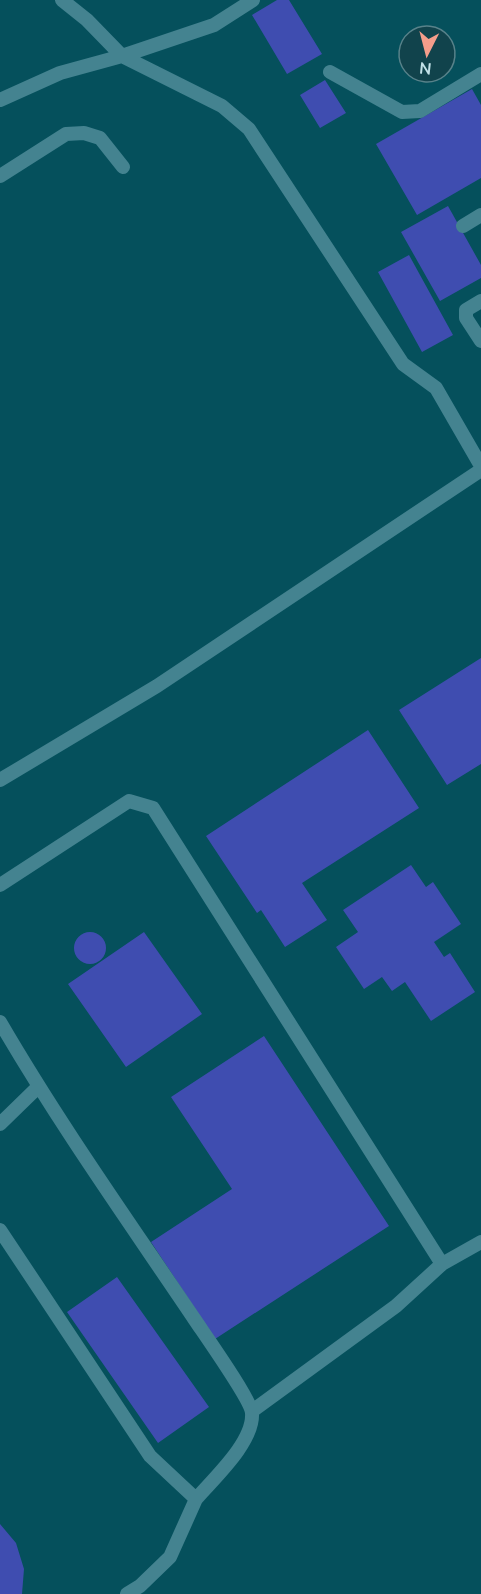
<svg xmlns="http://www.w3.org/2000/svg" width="481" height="1594" font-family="Mulish,sans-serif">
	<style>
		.building { fill: #3f4db0 }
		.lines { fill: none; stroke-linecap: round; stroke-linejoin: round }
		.lane { stroke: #448390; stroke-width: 14 }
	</style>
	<rect width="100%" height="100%" fill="#05505c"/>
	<path class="building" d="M277,0H289L322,54L287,74L252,15Z
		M325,80L346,113L320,128L300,95Z
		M472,89L481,105V178L417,215L376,144Z
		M448,206L481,265V278L440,301L401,232Z
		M409,255L453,335L422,352L378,272Z
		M481,658V764L447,785L399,710Z
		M368,730L419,808L302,883L327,920L285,947L261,910L257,913L206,836Z
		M411,865L426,887L433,882L461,924L434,942L444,957L450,953L475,992L431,1021L405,982L392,991L382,977L364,989L336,947L358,932L343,910Z
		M74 948a16 16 0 1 1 32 0a16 16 0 1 1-32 0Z
		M144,932L202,1014L126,1067L68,984Z
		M264,1036L389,1226L215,1339L151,1242L232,1189L171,1097Z
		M117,1277L209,1407L158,1443L67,1312Z
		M0,1524L16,1543L24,1569L22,1594H0Z"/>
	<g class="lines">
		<path class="lane" d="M62,0L87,20L122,56L222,106L249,129L403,364L436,388L481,466
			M330,72L402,112L420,111L481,74
			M0,100L60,73L122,56L214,25L253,0
			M0,176L66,134L84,133L100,138L123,167
			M463,226L481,215
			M481,301L466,310V318L481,341
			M0,780L157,686L481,470
			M0,885L129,801L153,808L442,1264
			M0,1022C60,1125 129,1222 195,1320C205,1335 251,1400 252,1413C254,1442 214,1478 196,1499
			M0,1124L38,1087
			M0,1230L150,1456L196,1499L170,1557L140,1586L127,1594
			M252,1411L396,1306L442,1264L481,1242"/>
	</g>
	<g transform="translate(427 54) rotate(186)"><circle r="28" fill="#11434c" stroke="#58828a" stroke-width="1.5"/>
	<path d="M0-4.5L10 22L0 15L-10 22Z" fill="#f49d8b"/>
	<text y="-9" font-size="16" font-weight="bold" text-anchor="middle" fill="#c2e1e8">N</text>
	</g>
</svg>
